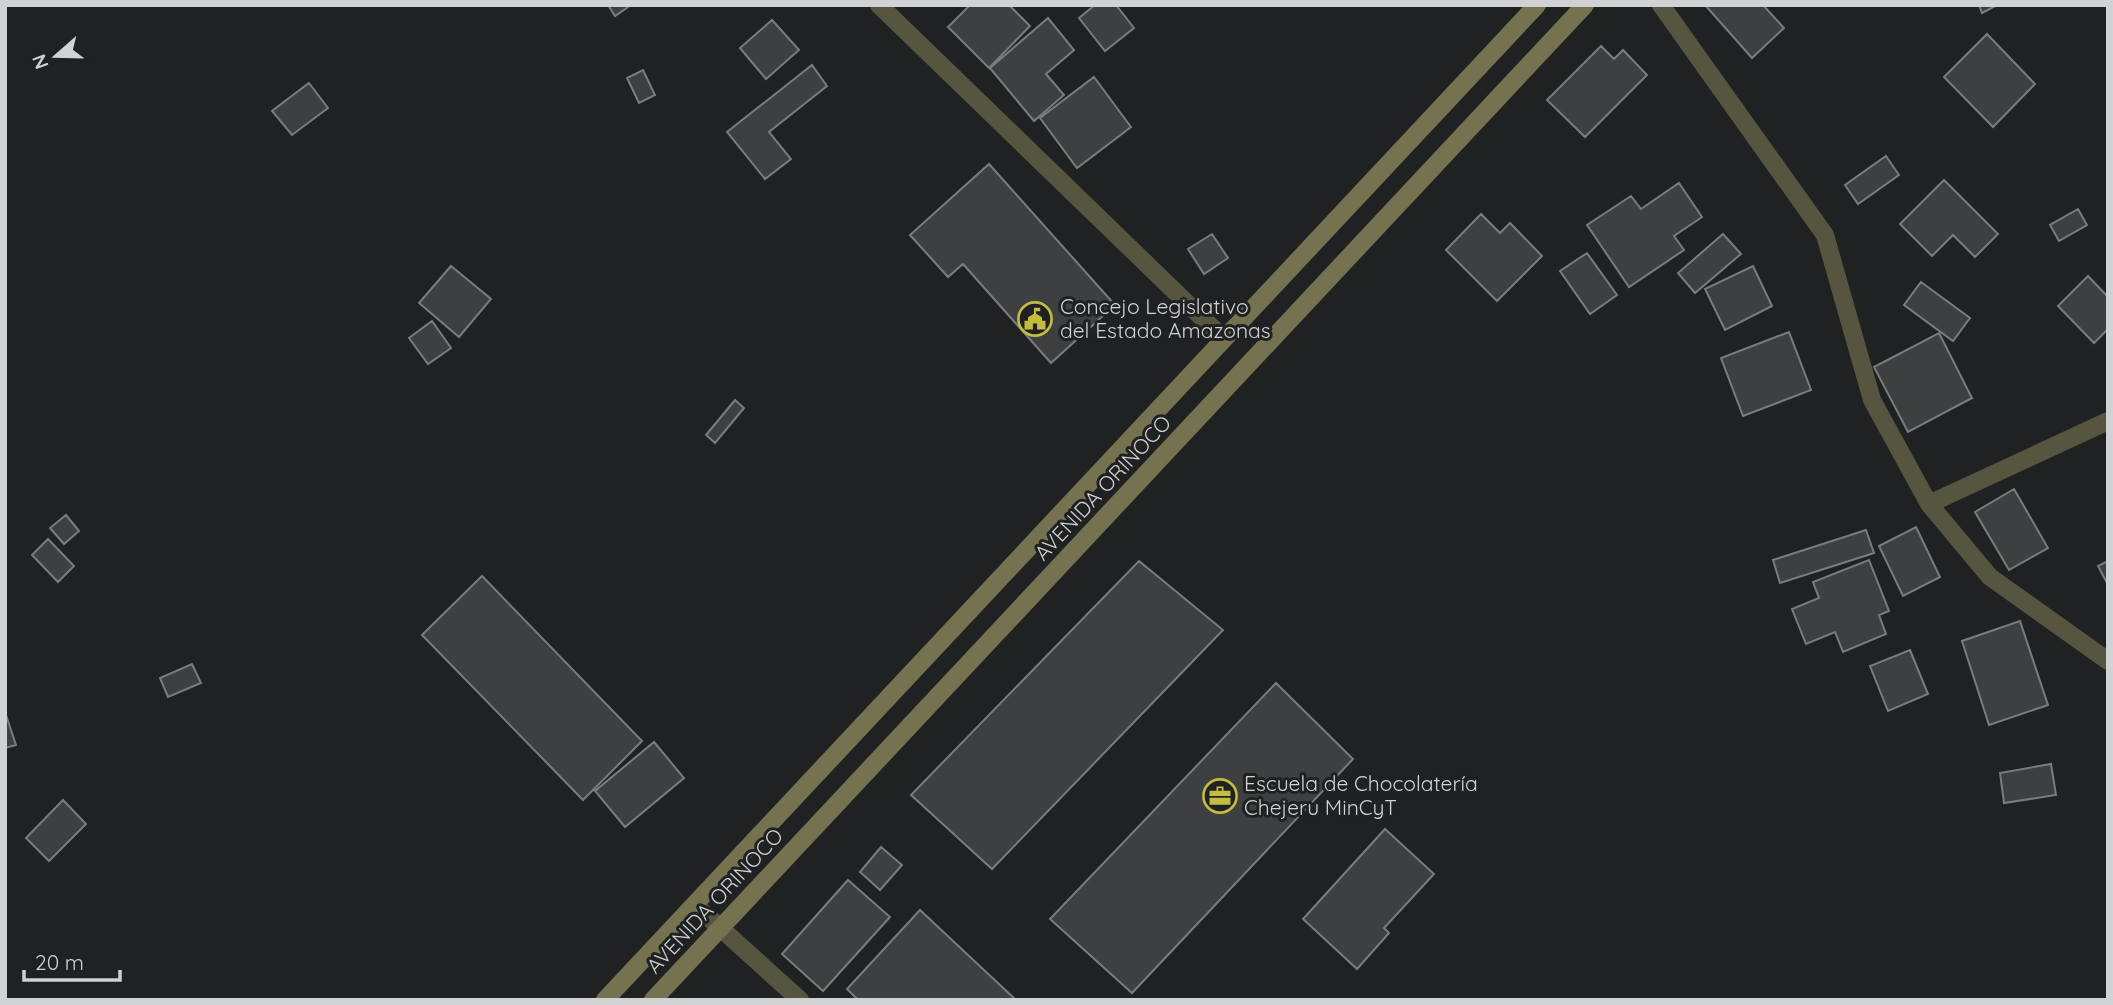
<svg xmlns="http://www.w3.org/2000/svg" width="2113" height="1005" font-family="Quicksand,sans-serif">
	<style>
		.building { fill: #3d3f41; stroke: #797c7f; stroke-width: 2 }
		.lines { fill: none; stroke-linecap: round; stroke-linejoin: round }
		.street { stroke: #56553f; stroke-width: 18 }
		.secondary { stroke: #75734f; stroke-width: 18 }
		.labels { text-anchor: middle; stroke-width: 6; stroke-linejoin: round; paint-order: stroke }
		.poi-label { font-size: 21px; fill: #d0d2d3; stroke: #1f2123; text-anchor: start }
		.street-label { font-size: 21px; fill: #d0d2d3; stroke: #1f2123 }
	</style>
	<rect width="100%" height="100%" fill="#1f2123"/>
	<path class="building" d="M608,5H631L615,16Z
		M970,5H1009L1030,26L989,68L948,27Z
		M1095,5H1116L1134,28L1105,51L1079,18Z
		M1705,5H1763L1784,28L1752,58Z
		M1979,5H1997L1982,13Z
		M1048,18L1074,50L1046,74L1064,95L1034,121L990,68Z
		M772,20L799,50L766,79L740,48Z
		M1987,34L2035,84L1993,127L1944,77Z
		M1601,46L1614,59L1623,50L1647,75L1585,137L1547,100Z
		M812,65L827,86L769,132L791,159L765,179L727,132Z
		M643,70L655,95L639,103L627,78Z
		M1094,77L1131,127L1077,168L1040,118Z
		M309,83L328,108L292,135L272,111Z
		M1886,156L1899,175L1858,204L1845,185Z
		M989,164L1115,305L1051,363L963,264L948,277L910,235Z
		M1944,180L1998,234L1975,257L1953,235L1932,256L1900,224Z
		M1679,183L1702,217L1674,236L1684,250L1629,287L1587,225L1631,196L1641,209Z
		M2078,209L2087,225L2059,241L2050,225Z
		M1481,214L1500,233L1510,223L1542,256L1497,301L1446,250Z
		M1212,234L1228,258L1204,274L1188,249Z
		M1723,234L1741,254L1695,293L1678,273Z
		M1587,253L1617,295L1590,314L1560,271Z
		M451,266L491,299L459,337L419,303Z
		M1753,266L1772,306L1725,330L1705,289Z
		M2088,276L2108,297V329L2094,343L2058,306Z
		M1921,282L1970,318L1953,341L1904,305Z
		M432,321L451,348L428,364L409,338Z
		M1789,332L1811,390L1743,416L1721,358Z
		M1939,333L1972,398L1908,432L1874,367Z
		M735,400L744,408L715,443L706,435Z
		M2014,489L2048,548L2009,570L1975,512Z
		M66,515L79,531L64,544L50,528Z
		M1916,527L1940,577L1903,596L1879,546Z
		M1866,530L1874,553L1780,583L1773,560Z
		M48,539L74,566L58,582L32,555Z
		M1869,560L1889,611L1879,615L1886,634L1843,652L1835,632L1806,644L1792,609L1819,598L1813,582Z
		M1139,561L1223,630L992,869L911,795Z
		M2108,561V585L2098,566Z
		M482,576L642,741L583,800L422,635Z
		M2020,621L2048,705L1989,725L1962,641Z
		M1910,650L1928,694L1888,711L1870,666Z
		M192,664L201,683L168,697L160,678Z
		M1276,683L1353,759L1132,993L1050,919Z
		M6,715L16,745L5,748V716Z
		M654,742L684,778L625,827L595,791Z
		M2051,764L2056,795L2004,803L2000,773Z
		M63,800L86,824L49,861L26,838Z
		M1385,829L1434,874L1384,928L1389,933L1357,969L1303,919Z
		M881,847L902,865L880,890L860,872Z
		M848,880L890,917L823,991L782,954Z
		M920,910L1016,1000H858L847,989Z"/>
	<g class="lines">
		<path class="street" d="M879,5L1224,339
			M1661,5L1825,235L1872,400L1929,504L1990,577L2108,661
			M1929,504L2108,421
			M695,905L800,1000"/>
		<path class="secondary" d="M605,1000L1537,5
			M653,1000L1585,5"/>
	</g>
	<defs>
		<g id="civic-ring" transform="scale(1.75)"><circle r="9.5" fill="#1f2123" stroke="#c4bc3e" stroke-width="1.5"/><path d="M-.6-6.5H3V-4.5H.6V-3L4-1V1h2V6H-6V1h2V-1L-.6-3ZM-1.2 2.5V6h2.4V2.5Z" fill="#c4bc3e"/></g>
		<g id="office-ring" transform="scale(1.75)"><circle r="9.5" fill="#1f2123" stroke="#c4bc3e" stroke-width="1.5"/><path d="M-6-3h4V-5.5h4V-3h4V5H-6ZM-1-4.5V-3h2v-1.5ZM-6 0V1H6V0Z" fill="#c4bc3e"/></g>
	</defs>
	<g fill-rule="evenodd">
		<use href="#civic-ring" x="1035" y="319"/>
		<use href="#office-ring" x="1220" y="796"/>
	</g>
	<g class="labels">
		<g class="poi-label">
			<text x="1060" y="314">Concejo Legislativo<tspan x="1060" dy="24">del Estado Amazonas</tspan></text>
			<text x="1244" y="791">Escuela de Chocolatería<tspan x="1244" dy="24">Chejeru MinCyT</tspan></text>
		</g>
		<g class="street-label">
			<text transform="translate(1103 488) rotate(-47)" y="7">AVENIDA ORINOCO</text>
			<text transform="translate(715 901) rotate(-47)" y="7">AVENIDA ORINOCO</text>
		</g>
	</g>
	<rect width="2113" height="1005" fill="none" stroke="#d0d2d3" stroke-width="14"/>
	<g transform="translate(56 56) rotate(250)" stroke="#1f2123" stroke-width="5" paint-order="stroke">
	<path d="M0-5L12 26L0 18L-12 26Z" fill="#d0d2d3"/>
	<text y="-10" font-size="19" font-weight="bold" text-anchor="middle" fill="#d0d2d3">N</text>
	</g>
	<path d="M24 970v10h96v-10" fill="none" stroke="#d0d2d3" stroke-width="3.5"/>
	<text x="35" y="970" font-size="21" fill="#d0d2d3" stroke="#1f2123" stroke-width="5" paint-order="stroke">20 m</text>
</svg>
